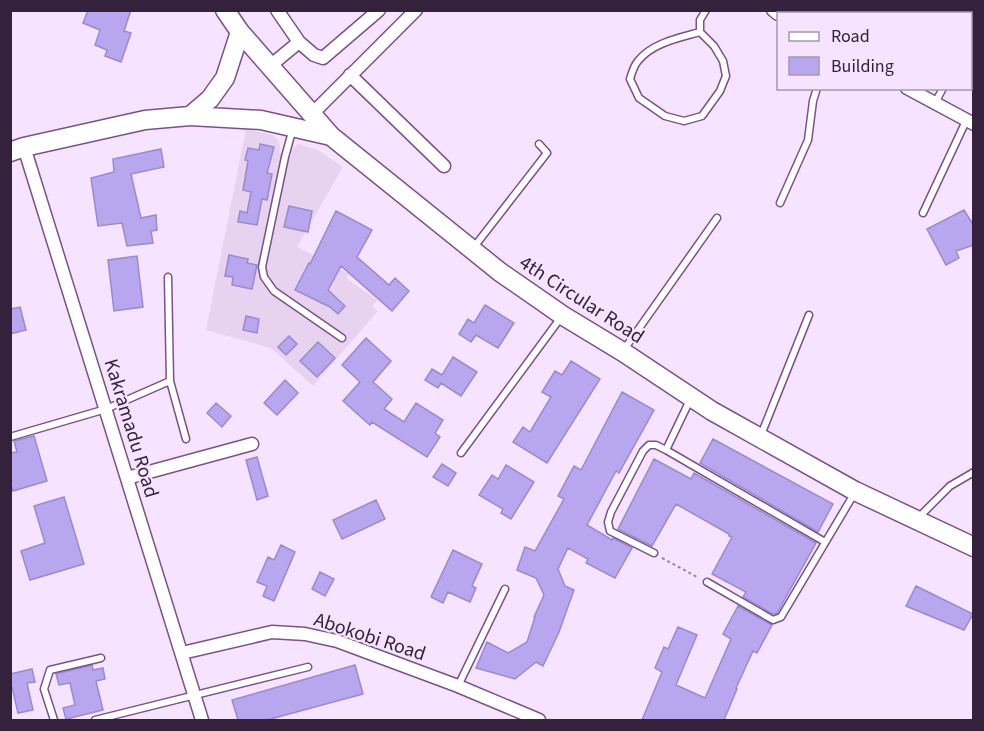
<svg xmlns="http://www.w3.org/2000/svg" width="984" height="731" font-family="'Source Sans 3',sans-serif">
	<style>
		.built { fill: #e7d3f0 }
		.building { fill: #b8a6ef; stroke: #9b89d0; stroke-width: 1.5 }
		.lines { fill: none; stroke-linecap: round; stroke-linejoin: round }
		.lane-casing { stroke: #7b518d; stroke-width: 9 }
		.street-casing { stroke: #7b518d; stroke-width: 15 }
		.secondary-casing { stroke: #7b518d; stroke-width: 21 }
		.path { stroke: #9885a0; stroke-width: 2; stroke-dasharray: 3 3; stroke-linecap: butt }
		.lane { stroke: #fff; stroke-width: 6 }
		.street { stroke: #fff; stroke-width: 12 }
		.secondary { stroke: #fff; stroke-width: 18 }
		.labels { text-anchor: middle; stroke-width: 4.5; stroke-linejoin: round; paint-order: stroke }
		.street-label { font-size: 20px; fill: #34223c; stroke: #f6e3ff }
	</style>
	<rect width="100%" height="100%" fill="#f6e3ff"/>
	<path class="built" d="M246,129L272,135L278,139L280,146L279,153L291,156L292,150L298,144L318,150L343,167L297,247L349,274L346,278L377,300L372,307L378,311L313,386L271,348L206,330Z"/>
	<path class="building" d="M88,10H131L124,31L131,33L121,62L105,56L107,50L95,45L100,30L83,23Z
		M260,144L274,147L267,173L272,174L267,200L262,199L257,225L238,222L240,211L247,213L251,192L243,190L248,161L245,160L248,148L259,150Z
		M161,149L164,167L131,174L141,218L156,215L157,230L151,231L153,243L127,246L122,223L98,226L91,178L114,172L113,159Z
		M289,206L312,211L308,232L284,227Z
		M964,210L974,226V245L956,251L959,258L946,265L927,229Z
		M336,211L372,230L357,257L389,285L395,278L409,291L392,311L341,266L328,290L345,306L338,314L330,307L295,290L309,263L310,264Z
		M229,255L248,259L247,263L257,265L252,289L232,285L233,277L225,276Z
		M137,256L143,307L114,311L108,260Z
		M485,305L514,323L498,348L476,335L471,342L459,334L468,319L474,323Z
		M20,307L26,330L10,334V309Z
		M246,316L259,319L257,333L243,330Z
		M289,336L297,344L286,355L278,347Z
		M366,338L391,361L373,382L392,399L384,409L404,422L416,403L443,420L435,433L440,437L427,457L372,422L370,425L343,401L360,382L342,365Z
		M318,342L335,358L317,377L300,361Z
		M453,357L477,372L461,396L441,383L438,388L425,380L432,369L442,375Z
		M571,361L600,379L547,463L513,442L523,427L530,432L551,397L542,392L555,371L562,375Z
		M285,380L298,393L277,415L264,403Z
		M622,392L654,410L619,473L616,471L587,525L612,540L613,538L632,548L615,578L586,563L588,559L568,548L558,569L565,586L574,590L559,632L543,666L536,662L515,679L476,668L487,642L508,653L527,642L535,617H534L544,595L536,578L517,570L525,547L535,551L564,499L558,496L574,466L581,470Z
		M216,403L231,416L222,427L207,413Z
		M34,436L47,481L13,491L10,481V453L17,452L14,441Z
		M713,439L833,504L818,532L700,463Z
		M257,457L268,496L257,500L246,460Z
		M654,459L691,479L694,473L816,543L777,613L773,614L743,597L746,592L712,574L732,537L729,536V534L676,504L652,546L618,529Z
		M442,464L456,473L448,486L433,477Z
		M506,465L534,482L511,519L501,513L503,509L479,495L492,475L498,479Z
		M64,497L84,564L30,580L21,551L45,543L34,506Z
		M376,500L385,519L342,539L333,520Z
		M281,545L295,552L274,601L263,596L267,586L257,582L268,557L274,560Z
		M453,550L482,564L472,586L476,588L470,602L448,592L443,603L431,597Z
		M320,572L334,579L325,596L312,589Z
		M916,586L973,614L964,630L906,606Z
		M738,606L772,625L757,653L753,651L736,688L737,689L724,720H642L662,672L655,668L664,647L668,649L678,627L697,635L676,685L705,698L731,639L723,634Z
		M92,665L93,670L103,668L105,679L96,681L103,710L66,719L63,708L75,705L70,683L59,685L56,674Z
		M355,665L363,694L267,720H238L232,700Z
		M32,669L35,682L27,683L33,710L18,713L12,687H10V674Z"/>
	<g class="lines">
		<g class="lane-casing">
			<path id="lane" d="M914,14H921
				M700,32C679,38 652,43 638,61C634,65 632,73 630,79L639,98L665,116L684,121L702,116L720,91L726,76L723,61L714,46L700,32V20L706,10
				M935,103L943,88
				M293,128L285,157L262,267L264,277L274,291L342,338
				M780,203L808,140L813,101L817,88
				M923,213L966,121
				M474,247L547,153L539,144
				M168,277L170,381L186,439
				M623,351L717,218
				M761,435L809,315
				M10,437L106,409L170,381
				M666,450L690,400
				M461,453L562,316
				M919,517L950,486L974,472
				M654,553L610,531L608,522L611,512L643,451L649,445H656L666,450L825,542
				M707,582L773,620L781,617L854,494
				M458,686L505,589
				M54,720L44,689L50,670L101,658
				M95,720L308,667"/>
		</g>
		<g class="street-casing">
			<path id="street" d="M773,10L778,14
				M299,42L314,55L323,58L379,10
				M270,66L299,42L277,10
				M350,75L444,166
				M907,88L974,124
				M312,114L416,10
				M24,147L202,720
				M127,478L252,444
				M182,653L272,632L305,634L337,641L458,686L539,720"/>
		</g>
		<g class="secondary-casing">
			<path id="secondary" d="M225,10L240,32L331,136L500,272L562,315L623,352L712,411L855,491L974,547
				M190,116L210,99L225,78L240,32
				M10,152L24,147L145,120L190,116L261,120L331,136"/>
		</g>
		<path class="path" d="M662,558L699,578"/>
		<use href="#lane" class="lane"/>
		<use href="#street" class="street"/>
		<use href="#secondary" class="secondary"/>
	</g>
	<g class="labels">
		<g class="street-label">
			<text transform="translate(582 299) rotate(33)" y="7">4th Circular Road</text>
			<text transform="translate(132 428) rotate(73)" y="7">Kakramadu Road</text>
			<text transform="translate(370 636) rotate(18)" y="7">Abokobi Road</text>
		</g>
	</g>
	<rect width="984" height="731" fill="none" stroke="#34223c" stroke-width="24"/>
	<rect x="777" y="12" width="195" height="78" fill="#f6e3ff" stroke="#a896b1" stroke-width="1.5"/>
	<rect x="789" y="32" width="30" height="9" fill="#ffffff" stroke="#a896b1" stroke-width="1.5"/>
	<text x="831" y="42" font-size="18" fill="#34223c">Road</text>
	<rect x="789" y="57" width="30" height="18" fill="#b8a6ef" stroke="#a896b1" stroke-width="1.5"/>
	<text x="831" y="72" font-size="18" fill="#34223c">Building</text>
</svg>
